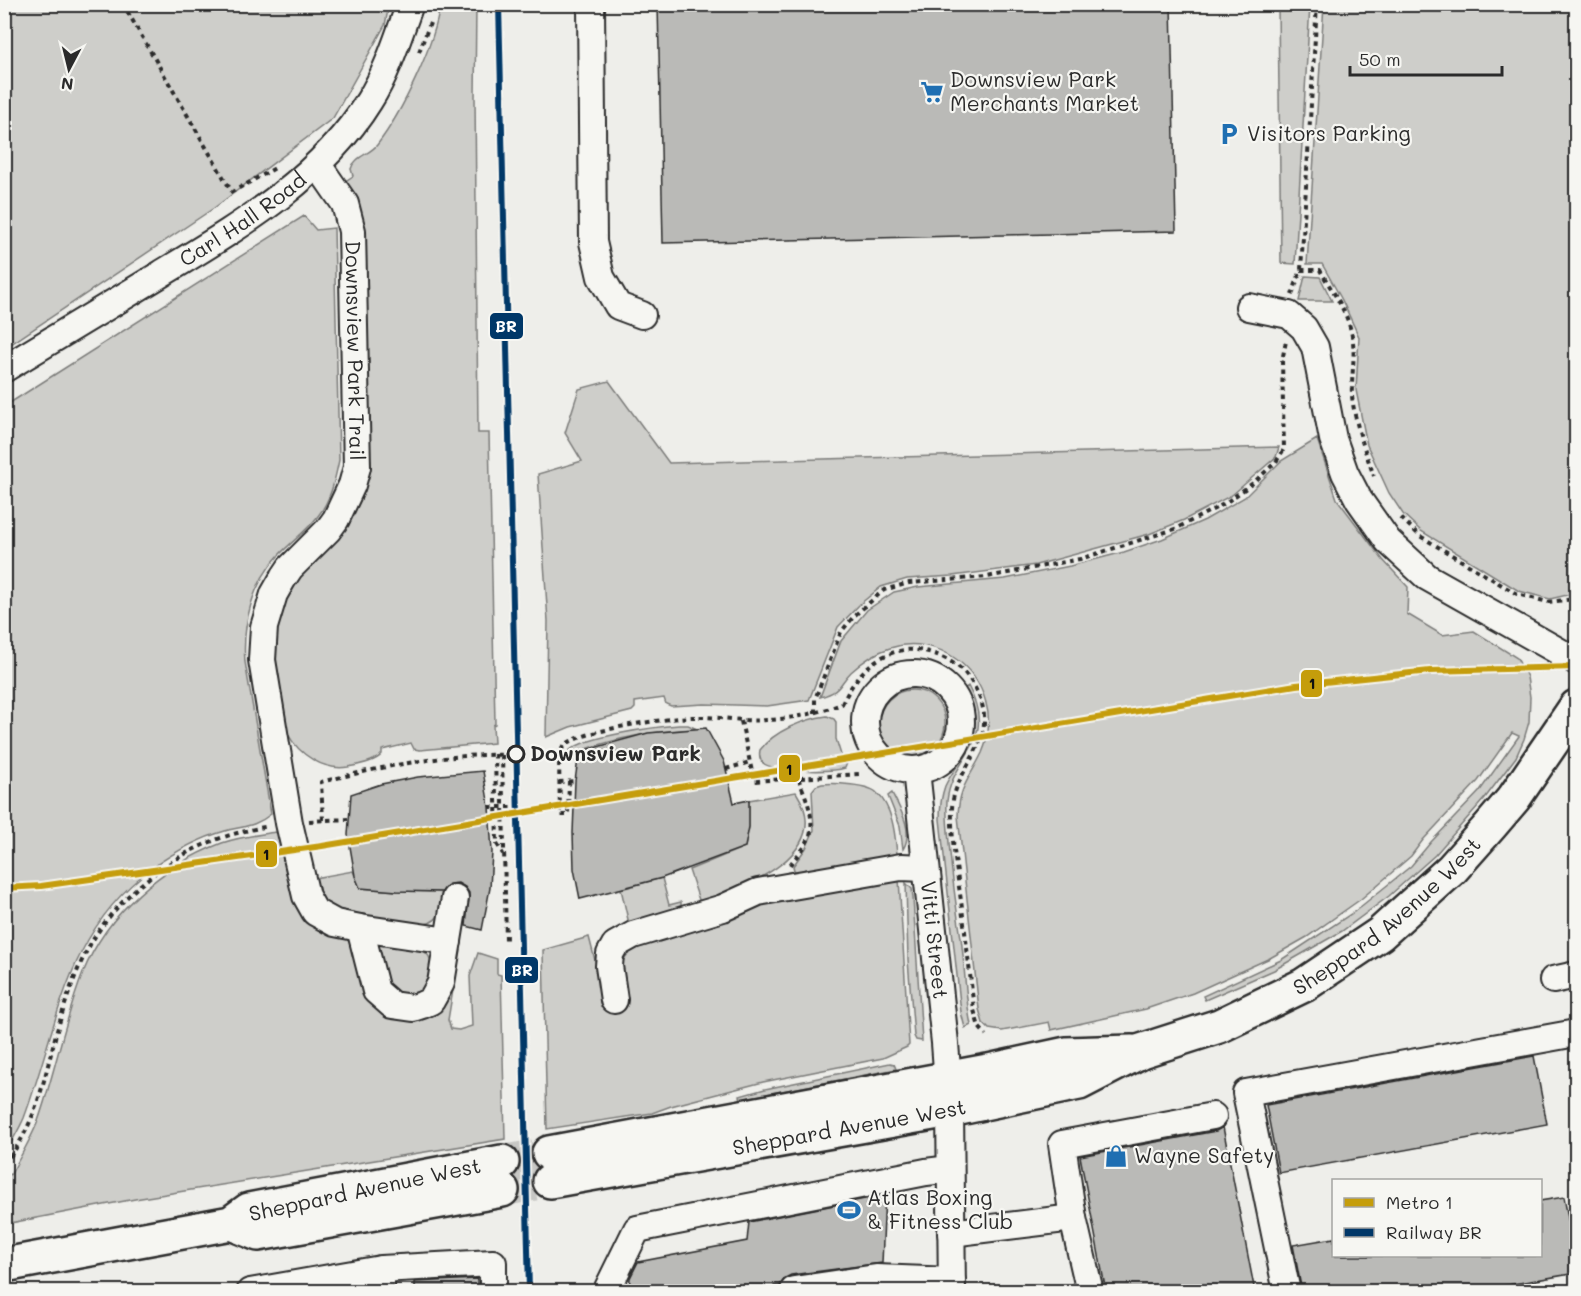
<svg xmlns="http://www.w3.org/2000/svg" width="1581" height="1296" font-family="Mali,sans-serif">
	<style>
		.green { fill: #cececa; stroke: #7c7c7a; stroke-width: 1.5 }
		.building { fill: #babab7; stroke: #2b2b2b; stroke-width: 1.5 }
		.lines { fill: none; stroke-linecap: round; stroke-linejoin: round }
		.major-tunnel { stroke: #c7c7c4; stroke-width: 33; stroke-dasharray: 33 16; stroke-linecap: butt }
		.minor-casing { stroke: #2b2b2b; stroke-width: 30 }
		.major-casing { stroke: #2b2b2b; stroke-width: 38 }
		.path { stroke: #2b2b2b; stroke-width: 4; stroke-dasharray: 4.5 4.5; stroke-linecap: butt }
		.minor { stroke: #f6f6f2; stroke-width: 26 }
		.major { stroke: #f6f6f2; stroke-width: 33 }
		.rail-1-casing { stroke: #f6f6f2; stroke-width: 10 }
		.rail-1 { stroke: #003768; stroke-width: 6 }
		.metro-1-casing { stroke: #f6f6f2; stroke-width: 10 }
		.metro-1 { stroke: #c59d0b; stroke-width: 6 }
		.stop-dot { fill: #f6f6f2; stroke: #2b2b2b; stroke-width: 3 }
		.labels { text-anchor: middle; stroke-width: 4.5; stroke-linejoin: round; paint-order: stroke }
		.poi-label { font-size: 21px; fill: #2b2b2b; stroke: #f6f6f2; text-anchor: start }
		.street-label { font-size: 21px; fill: #2b2b2b; stroke: #f6f6f2 }
		.stop-label { font-size: 21px; font-weight: bold; fill: #2b2b2b; stroke: #f6f6f2; text-anchor: start }
		.line-badge { stroke: #f6f6f2; stroke-width: 2 }
		.badge-label { font-size: 16px; text-anchor: middle; font-weight: bold; fill: #fff }
		.pale-badge-label { font-size: 16px; text-anchor: middle; font-weight: bold; fill: #111 }
	</style>
	<rect width="100%" height="100%" fill="#eeeeea"/>
	<filter id="ink" filterUnits="userSpaceOnUse"><feTurbulence type="fractalNoise" baseFrequency=".0167" numOctaves="2"/><feDisplacementMap in="SourceGraphic" scale="12" xChannelSelector="R" yChannelSelector="G"/><feConvolveMatrix kernelMatrix="1 2 1 2 8 2 1 2 1" color-interpolation-filters="sRGB"/></filter>
	<g filter="url(#ink)">
		<path class="green" d="M5,4H389V5L385,25L333,118L214,208L5,348Z
			M440,5H476L475,97L478,433H489L495,724L493,725L494,743L420,750L414,749L411,743L382,750V754C376,762 358,765 348,767C324,771 299,755 288,734C284,726 283,716 281,707C274,672 268,633 284,599C298,568 327,542 349,517L344,182L353,176L351,169C354,157 370,154 377,145C402,113 435,44 440,5Z
			M1278,5H1310L1295,264L1281,263Z
			M1324,5H1576V593L1550,599L1519,591L1421,531L1403,514L1389,493L1367,445L1356,390L1359,337L1342,300L1322,264H1307Z
			M304,216L316,230L334,228L339,460C335,479 331,500 318,516C307,531 291,542 279,555C252,583 242,625 245,662L271,814C255,827 244,826 225,831C200,838 173,853 152,868C64,933 59,1024 24,1118C19,1130 11,1142 5,1154V406Z
			M1305,276L1320,277L1332,301H1299Z
			M609,381L669,463L1279,447L1276,457L1232,495L1184,520L1149,534L1036,565L952,576L907,579L881,587L860,604L838,627L809,700L767,706L704,704L671,706L666,704L664,698L635,702V708L632,711L570,727L546,737L548,621L538,474L582,461L565,433L579,389Z
			M1317,439L1337,499L1383,560L1408,587L1407,614L1442,635L1474,631L1517,658L1527,677L1530,697L1529,722L1524,739L1516,757L1485,798L1435,855L1389,896L1342,931L1274,970L1205,1000L1203,996L1281,960L1354,912L1411,866L1431,842L1479,792L1519,736L1512,733L1478,781L1423,840L1411,856L1361,899L1307,937L1270,958L1193,993L1146,1009L1051,1030L1049,1022L1002,1031L989,1029L983,1023L979,1009L958,816C959,786 970,778 982,753C997,719 985,680 956,659C937,645 912,641 890,648C876,652 862,662 851,672C838,685 842,691 820,697L841,641L867,610L894,592L918,587L1005,579L1070,566L1124,552L1162,539L1205,520L1245,497L1281,461Z
			M968,686C999,743 952,755 947,801C946,815 948,829 949,843C952,875 956,907 961,938C965,967 965,997 971,1025L965,1028L961,1012L940,819C940,808 941,797 945,786C950,775 958,765 965,755C976,735 978,708 964,689Z
			M879 723a33 33 0 1 1 66 0a33 33 0 1 1-66 0Z
			M827,716L834,719L836,722V739L841,755L847,763L845,768C832,772 773,772 763,763C759,759 759,755 760,750C774,731 804,719 827,716Z
			M679,725H688L697,729C657,730 617,738 580,751L578,760L569,761L570,750C588,736 655,727 679,725Z
			M822,784C834,783 869,784 877,793C893,808 895,834 897,854L798,874L794,870L793,866L806,848L814,830L812,791L816,786Z
			M796,792C836,853 748,886 703,902L699,900L689,870L745,847L749,827V800Z
			M892,793C901,810 914,832 903,849L900,826L888,796Z
			M275,832L283,836L349,942L390,1013L455,972H456L448,1020L451,1029L459,1030L472,1026L470,976L478,953L497,959V974L501,975L505,1139L135,1199L5,1224V1178L11,1174C20,1157 31,1139 38,1121C55,1073 64,1021 83,973C107,913 162,866 222,843C239,837 258,835 275,832Z
			M353,871L360,888L397,891L443,892C440,911 442,923 419,925L338,913L319,903L314,878Z
			M662,878L669,905L681,902V908L629,924L621,889Z
			M899,879L909,1045L907,1047L883,1058L763,1082L671,1106L652,1113L547,1129L543,950L589,937L606,1003C613,986 620,959 634,947L759,902Z
			M906,883L912,889L913,898L922,1041L916,1040L914,1036L908,960Z
			M376,942C389,944 405,943 417,947C444,957 430,997 405,994C399,994 393,992 388,987C382,980 378,952 376,942Z
			M890,1063L894,1064L896,1069L741,1099L740,1096L765,1089Z"/>
		<path class="building" d="M658,4H1171L1176,231L663,243Z
			M706,728L724,761L734,803L749,800V827L745,847L662,878L580,899L574,869L573,833L575,781L579,752L648,733Z
			M483,771L489,807L492,852L490,888L482,930L466,926L469,893L465,887L458,883L449,884L442,892L397,891L360,888L355,876L348,835L351,794L381,784L418,777Z
			M1534,1056L1547,1124L1279,1173L1266,1105Z
			M1223,1127L1255,1292H1106L1080,1156L1216,1131Z
			M885,1195L882,1263L791,1275L785,1278L780,1285L774,1286L775,1292H629L630,1278L638,1262L747,1241L749,1222Z
			M1564,1197L1576,1259V1273L1468,1292H1302L1293,1245L1334,1238V1256H1540V1201Z
			M477,1279V1292H415V1282Z"/>
		<g class="lines">
			<path class="major-tunnel" d="M502,1162L549,1153
				M502,1190L550,1181"/>
			<g class="minor-casing">
				<g id="minor">
					<path d="M591,4L593,242L601,277L618,306L642,315"/>
					<path id="s1" d="M318,165L345,204L352,231L357,467L352,485L336,519L328,530L290,568L282,580L274,594L264,627L262,660L289,823L306,896L315,912L335,923L360,928L448,941"/>
					<path d="M1249,307L1289,315L1304,328L1315,347L1333,439L1345,473L1359,500L1388,541L1427,577L1576,661"/>
					<path id="s2" d="M4,369C57,337 109,305 161,274C238,227 320,180 369,101C388,71 398,37 410,4"/>
					<circle cx="913" cy="722" r="48"/>
					<path id="s3" d="M916,770L945,1043L950,1110L952,1292"/>
					<path d="M360,928L376,991L392,1005L413,1008L422,1005L431,1001L441,983L455,898"/>
					<path d="M1553,980L1576,975"/>
					<path d="M614,1000L609,966L610,954L615,945L633,935L723,908L758,892L901,867L925,868"/>
					<path d="M1073,1218L1062,1144L1213,1116"/>
					<path d="M951,1233L1073,1218L1090,1292"/>
					<path d="M381,1269L493,1263V1292"/>
					<path d="M250,1292L381,1269V1292"/>
					<path d="M606,1292L637,1229L926,1172L950,1169"/>
					<path d="M794,1292V1290L876,1278L952,1281"/>
					<path d="M1287,1292L1246,1093L1576,1033"/>
				</g>
			</g>
			<g class="major-casing">
				<g id="major">
					<path d="M549,1153L988,1071L1066,1054L1132,1052"/>
					<path id="s4" d="M550,1181L950,1110L1079,1083L1141,1051L1219,1026L1304,985L1380,934L1452,869L1491,825L1514,798L1576,707"/>
					<path d="M231,1223L258,1234L502,1190"/>
					<path d="M4,1265L231,1223L249,1210L502,1162"/>
				</g>
			</g>
			<path class="path" d="M123,4L232,192L277,167
				M419,52L430,23
				M1301,270H1320C1332,291 1348,312 1352,336C1356,355 1351,377 1352,396C1355,424 1365,451 1374,476
				M1292,295L1301,270L1317,4
				M1401,518L1420,536L1517,594L1548,602L1576,599
				M815,713V699L841,632L855,615L884,590L909,583L987,577L1080,559L1175,529L1224,504L1253,483L1276,462L1284,449L1282,361L1286,341
				M741,721L754,781L860,774
				M495,754L497,844L503,854
				M502,755L506,941
				M726,769L750,762
				M569,781L568,815H560L559,758C560,754 561,749 564,746C580,730 669,718 693,717C718,716 742,722 766,720C792,719 818,713 842,704C855,677 873,654 905,650C923,648 941,655 956,665C966,672 973,683 978,694C1001,742 952,769 952,810C951,840 957,871 961,901C966,937 970,974 974,1010L979,1027L986,1035
				M559,782L575,781
				M489,807H514
				M323,820L321,782C385,766 446,753 513,755
				M309,821L348,819
				M790,865C795,857 803,851 807,842C818,823 806,797 798,778
				M4,1164C36,1127 44,1079 56,1034C66,1000 78,961 98,932C127,889 175,853 224,837C239,832 254,829 269,826"/>
			<use href="#minor" class="minor"/>
			<use href="#major" class="major"/>
			<g class="rail-1-casing">
				<path id="rail-1" d="M499,4L529,1292"/>
			</g>
			<use href="#rail-1" class="rail-1"/>
			<g class="metro-1-casing">
				<path id="metro-1" d="M4,888L41,886L322,846L1296,685L1430,671L1576,667"/>
			</g>
			<use href="#metro-1" class="metro-1"/>
		</g>
	</g>
	<defs>
		<g id="supermarket-bare" transform="scale(1.8)"><path d="M-6-5.5h2.5l.6 2H6L4.5 2H-2.5L-4.4-4H-6ZM-1.5 3.2a1.3 1.3 0 1 0 .1 0ZM3 3.2a1.3 1.3 0 1 0 .1 0Z" fill="#1f6fb2" stroke="#f6f6f2" stroke-width="2.5" paint-order="stroke"/></g>
		<g id="parking-bare" transform="scale(1.8)"><path d="M-3.5-5.5H1a3.5 3.5 0 0 1 0 7H-1V5.5H-3.5ZM-1-3.4V-.6H.8a1.4 1.4 0 0 0 0-2.8Z" fill="#1f6fb2" stroke="#f6f6f2" stroke-width="2.5" paint-order="stroke"/></g>
		<g id="shop-bare" transform="scale(1.8)"><path d="M-5-2.5h2.3a2.7 3.5 0 0 1 5.4 0H5L5.5 6h-11ZM-1.5-2.5h3a1.5 2.3 0 0 0-3 0Z" fill="#1f6fb2" stroke="#f6f6f2" stroke-width="2.5" paint-order="stroke"/></g>
		<g id="stadium-bare" transform="scale(1.8)"><path d="M0-5a6.5 5 0 1 0 0 10a6.5 5 0 1 0 0-10ZM-3.5-1.8h7v3.6h-7Z" fill="#1f6fb2" stroke="#f6f6f2" stroke-width="2.5" paint-order="stroke"/></g>
	</defs>
	<g fill-rule="evenodd">
		<use href="#supermarket-bare" x="932" y="92"/>
		<use href="#parking-bare" x="1229" y="134"/>
		<use href="#shop-bare" x="1116" y="1156"/>
		<use href="#stadium-bare" x="849" y="1210"/>
	</g>
	<circle class="stop-dot" cx="516" cy="754" r="8"/>
	<g class="labels">
		<g class="poi-label">
			<text x="950" y="87">Downsview Park<tspan x="950" dy="24">Merchants Market</tspan></text>
			<text x="1247" y="141">Visitors Parking</text>
			<text x="1134" y="1163">Wayne Safety</text>
			<text x="867" y="1205">Atlas Boxing<tspan x="867" dy="24">&amp; Fitness Club</tspan></text>
		</g>
		<g class="street-label">
			<text dy="7" stroke="none"><textPath href="#s2" startOffset="282">Carl Hall Road</textPath></text>
			<text dy="7" stroke="none"><textPath href="#s1" startOffset="195">Downsview Park Trail</textPath></text>
			<text dy="7" stroke="none"><textPath href="#s4" startOffset="892">Sheppard Avenue West</textPath></text>
			<text dy="7" stroke="none"><textPath href="#s3" startOffset="171">Vitti Street</textPath></text>
			<text dy="7" stroke="none"><textPath href="#s4" startOffset="304">Sheppard Avenue West</textPath></text>
			<text transform="translate(365 1190) rotate(-12)" y="7">Sheppard Avenue West</text>
		</g>
		<g class="stop-label">
			<text x="530" y="761">Downsview Park</text>
		</g>
	</g>
	<g class="line-badge">
		<rect x="489" y="312" width="35" height="28" rx="6" fill="#003768"/>
		<rect x="1300" y="669" width="23" height="29" rx="6" fill="#c59d0b"/>
		<rect x="778" y="754" width="23" height="29" rx="6" fill="#c59d0b"/>
		<rect x="255" y="840" width="23" height="28" rx="6" fill="#c59d0b"/>
		<rect x="504" y="956" width="35" height="28" rx="6" fill="#003768"/>
	</g>
	<g class="badge-label">
		<text x="506" y="332">BR</text>
		<text x="522" y="976">BR</text>
	</g>
	<g class="pale-badge-label">
		<text x="1312" y="689">1</text>
		<text x="789" y="775">1</text>
		<text x="266" y="860">1</text>
	</g>
	<rect width="1581" height="1296" fill="none" stroke="#f6f6f2" stroke-width="24"/>
	<rect x="12" y="12" width="1557" height="1272" fill="none" stroke="#2b2b2b" stroke-width="2" filter="url(#ink)"/>
	<rect x="1332" y="1179" width="210" height="78" fill="#f6f6f2" stroke="#a5a5a2" stroke-width="1.5"/>
	<rect x="1344" y="1198" width="30" height="9" fill="#c59d0b" stroke="#a5a5a2" stroke-width="1.5"/>
	<text x="1386" y="1209" font-size="18" fill="#2b2b2b">Metro 1</text>
	<rect x="1344" y="1228" width="30" height="9" fill="#003768" stroke="#a5a5a2" stroke-width="1.5"/>
	<text x="1386" y="1239" font-size="18" fill="#2b2b2b">Railway BR</text>
	<g transform="translate(69 69) rotate(187)" stroke="#f6f6f2" stroke-width="4.5" paint-order="stroke">
	<path d="M0-4.5L10 22L0 15L-10 22Z" fill="#2b2b2b"/>
	<text y="-9" font-size="16" font-weight="bold" text-anchor="middle" fill="#2b2b2b">N</text>
	</g>
	<path d="M1350 66v9h152v-9" fill="none" stroke="#2b2b2b" stroke-width="3"/>
	<text x="1359" y="66" font-size="18" fill="#2b2b2b" stroke="#f6f6f2" stroke-width="4.5" paint-order="stroke">50 m</text>
</svg>
